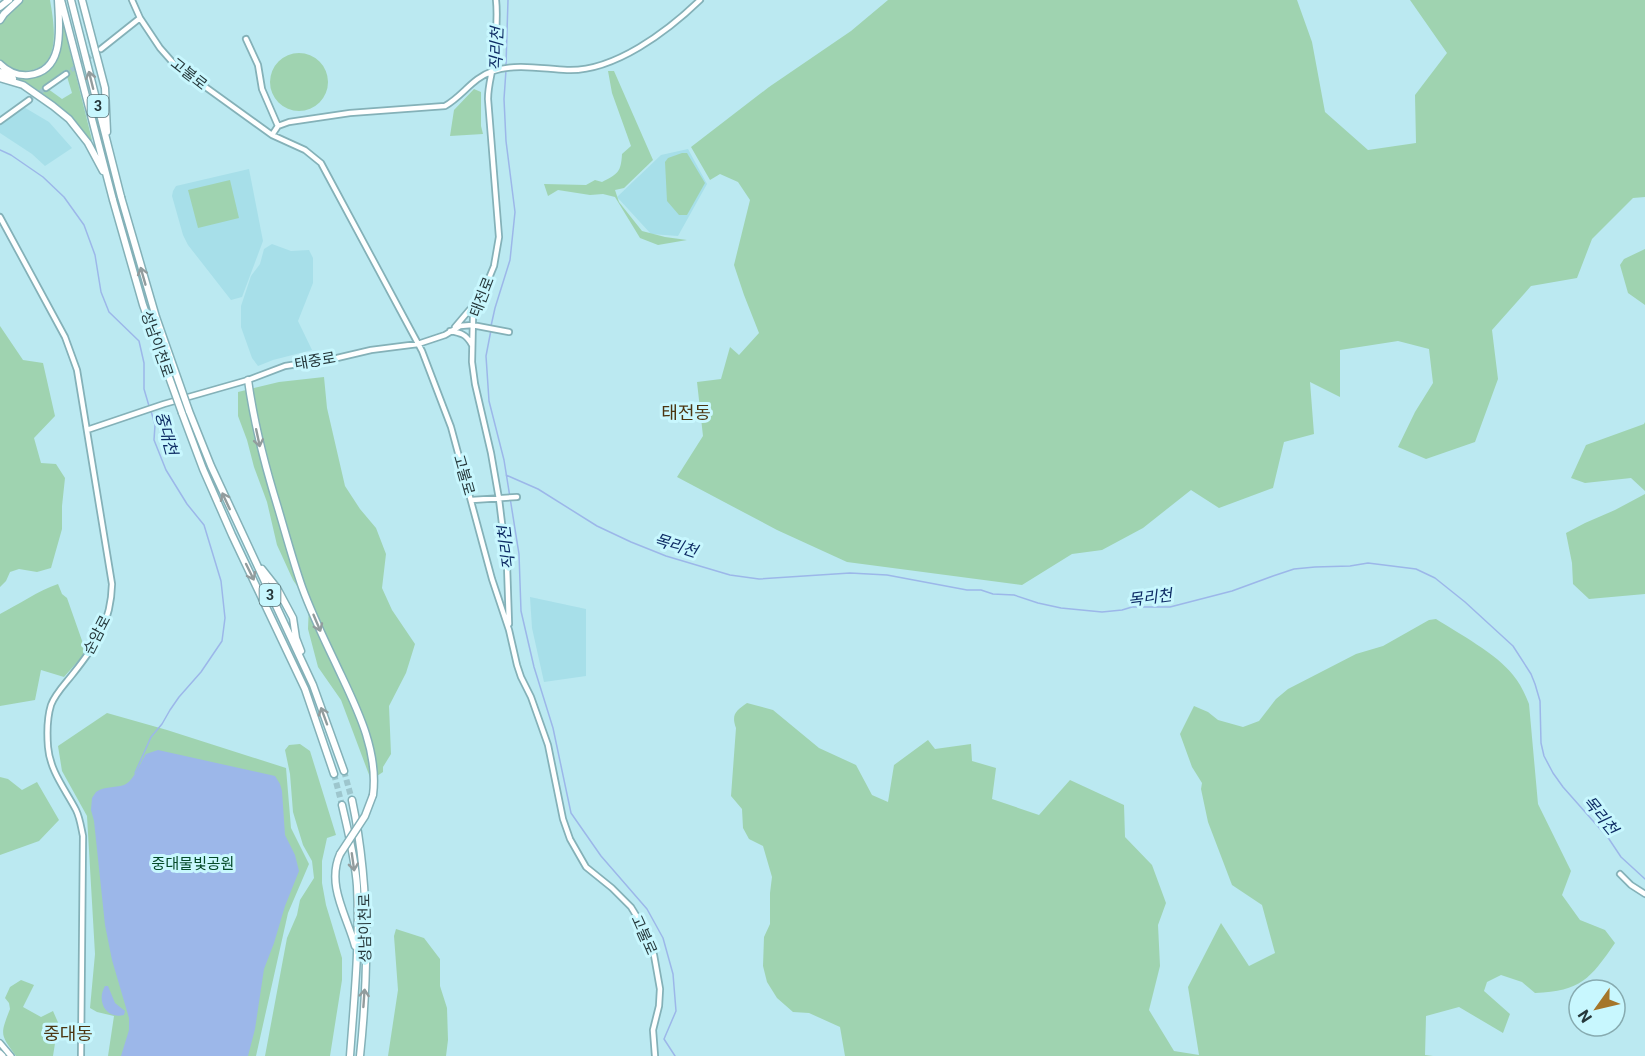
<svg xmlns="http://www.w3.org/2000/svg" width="1645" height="1056" font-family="Roboto,'Noto Sans KR',sans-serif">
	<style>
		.built { fill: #a7dfe9 }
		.green { fill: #9fd3b0; fill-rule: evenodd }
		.water { fill: #9cb7e9 }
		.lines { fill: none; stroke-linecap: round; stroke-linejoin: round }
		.stream { stroke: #9cb7e9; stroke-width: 1.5 }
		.tertiary-tunnel { stroke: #9dc6cd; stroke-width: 4.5; stroke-dasharray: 4.5 2; stroke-linecap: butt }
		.trunk-tunnel { stroke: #9dc6cd; stroke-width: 6; stroke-dasharray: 6 3; stroke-linecap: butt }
		.tertiary-casing { stroke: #84b1b8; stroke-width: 8 }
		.primary-casing { stroke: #84b1b8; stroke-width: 8 }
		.trunk-casing { stroke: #84b1b8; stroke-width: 9 }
		.tertiary { stroke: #fff; stroke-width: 4.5 }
		.primary { stroke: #fff; stroke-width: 5 }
		.trunk { stroke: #fff; stroke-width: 6 }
		.trunk-bridge-casing { stroke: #84b1b8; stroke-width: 9; stroke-linecap: butt }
		.trunk-bridge { stroke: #fff; stroke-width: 6 }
		.oneway { stroke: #929c9d }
		.labels { text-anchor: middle; stroke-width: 6; stroke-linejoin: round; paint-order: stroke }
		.shield { fill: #c8f7fe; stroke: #577176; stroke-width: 1.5 }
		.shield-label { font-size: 14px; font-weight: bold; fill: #26383b }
		.street-label { font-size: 15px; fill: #26383b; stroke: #c8f7fe }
		.park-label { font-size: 15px; fill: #034928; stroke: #c8f7fe }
		.water-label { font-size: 16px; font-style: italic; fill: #0e2c65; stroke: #c8f7fe }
		.quarter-label { font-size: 18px; fill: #4c3511; stroke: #c8f7fe }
	</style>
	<rect width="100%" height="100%" fill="#bbe9f1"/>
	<path class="built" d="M22,106L49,122L72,148L45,166L32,154L0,133V125Z
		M688,149L707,184L678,236L651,234L617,197L661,155Z
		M249,169L263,241L242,297L231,300L188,245L183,235L172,196L173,191L176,186Z
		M272,244L291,251L309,250L313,258V283L298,321L312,350L273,360L258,366L252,358L241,327V306L251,276L260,264L264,249Z
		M530,597L586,609V676L544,682L532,628Z"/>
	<path class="green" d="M23,0H50C54,24 63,70 25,71C15,72 6,68 0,60V24L13,8Z
		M888,0H1297L1312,42L1325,112L1368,150L1416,143L1415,95L1447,53L1410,0H1645V197L1633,198L1592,239L1577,278L1531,286L1492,330L1498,379L1475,442L1426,459L1398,447L1415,412L1433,383L1429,349L1398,341L1340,350V397L1310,382L1314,434L1284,442L1273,488L1219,508L1191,490L1143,528L1102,550L1072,554L1022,585L847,562L777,530L677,477L703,436L697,382L721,379L730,347L739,355L759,333L744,295L734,265L750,200L738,182L720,174L710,180L691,147L769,87L851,31Z
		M63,26L64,27L92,140H89C72,117 51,97 26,83C17,78 8,75 0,70V67L27,77L54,60L61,27ZM65,70L72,93L62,99L44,86Z
		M270 82a29 29 0 1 1 58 0a29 29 0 1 1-58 0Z
		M608,71H614L653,160L624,188L615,190L619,202L642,231L665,237L687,240L658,245L640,238L615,197L603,194L590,195L558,190L548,196L544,184L586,185L595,180L602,182C618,174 621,172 622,154L631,146L612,93Z
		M474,89L481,92V126L483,134L450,136L454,110Z
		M682,153H687L705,183L687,215H679L667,201L665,162L668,158Z
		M230,180L239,218L198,228L188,190Z
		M1645,249V305L1628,293L1620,265L1624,259Z
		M0,326L23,360L43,363L55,416L34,438L41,463L56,464L65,478L62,506V529L51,568L37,572L19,569L10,572L6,581L0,587Z
		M324,377L327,408L345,486L360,509L376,528L386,554L382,588L392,610L415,644L406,673L389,706L391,754L383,767V772L371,780L341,700L318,667L308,629L309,604L293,580L277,545L267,502L254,467L247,440L238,416V392L279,382Z
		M1645,422V491L1631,478L1585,483L1571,478L1586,445L1644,424Z
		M1645,494V594L1589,599L1573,584L1572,563L1566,533L1585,523L1615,510Z
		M58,584L62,594L67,598L86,652L64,677L41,670L35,700L0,706V614C18,605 39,590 58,584Z
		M1436,619C1458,633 1497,654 1513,675C1520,683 1525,694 1529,704L1538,804L1571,871L1562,895L1580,920L1605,930L1615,943C1590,979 1581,991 1535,993L1522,982L1501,975L1487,982L1484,991L1510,1014L1503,1033L1459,1007L1426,1016L1425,1055L1433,1056H845L840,1027L809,1013L793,1012L777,998L767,982L763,966L764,937L770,924V893L772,877L763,846L749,839L743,828L742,809L731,796L736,728C731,714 736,711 747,703L773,710L819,748L856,765L872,795L888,802L894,765L928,740L935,749L971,744L972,761L996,768L992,799L1039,815L1070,780L1124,805L1125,837L1152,865L1166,903L1158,925L1160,966L1149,1010L1174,1051L1199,1055L1188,987L1221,923L1249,966L1275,953L1262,905L1232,885L1208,822L1201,789L1202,783L1192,767L1180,734L1194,706L1208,712L1218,720L1243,727L1259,721L1276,699L1288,689L1356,654L1383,646L1429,620Z
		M107,713L167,730L286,768L291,828L309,864L288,913L256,1056H108L114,1016L97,1012L90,1008L95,954L87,816L62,771L58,746Z
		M300,744L310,751L336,835L327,838L322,861V883L326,905L342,958V980L330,1056H265L287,938L297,915L300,900L314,878L312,861L303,845L293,812L290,774L285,750L289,745Z
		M0,777L8,779L22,790L37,782L59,820L39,841L0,855Z
		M396,929L424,938L440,959V986L447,1008L448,1040L446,1056H388L398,990L394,936Z
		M21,980L34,985L23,1007L41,1017L53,1011L60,1027L56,1037L53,1056H16C0,1034 0,1035 10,1009L9,1003L5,998L10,987Z"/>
	<path class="water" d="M158,750L275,776L280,784L282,791L285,835L295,855L299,871L285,906L274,943L264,969L255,1029L248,1056H121L129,1030V1018L112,960L105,925L94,821L91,810L92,798L96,792C105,786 114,788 124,785C134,781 140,763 146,754Z
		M105,986H108L115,1003L125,1011L124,1015C106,1020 96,1001 105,986Z"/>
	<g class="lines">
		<path class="stream" d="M506,65L508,0
			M0,150L11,155L43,177L64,197L84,225L95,255L101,292L109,312L139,341L144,363V389L149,406
			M491,326L495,308L510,260L515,212L506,141L504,99L506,70
			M491,330L486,356L489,401L504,460L519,554L521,611L534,667L553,728L571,813L601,856L647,909L663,938L673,974L676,1011L664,1039L675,1056
			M506,475L538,489L597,526L631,542L666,556L730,575L759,579L850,573L887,575L967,590H981L993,594L1014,595L1038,603L1061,608L1102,612L1122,610L1132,607H1170L1232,591L1273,576L1294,569L1315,567L1350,566L1368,563L1416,569L1435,578L1465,602L1513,646L1531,674L1535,684L1540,701L1541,743L1544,756L1553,773L1563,787L1609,839L1621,857L1645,879
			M135,773L151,737L162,724L170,710L179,697L201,672L222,641L225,618L221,581L204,525L187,504L166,470L154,440L155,425L151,411"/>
		<path class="tertiary-tunnel" d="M66,74L98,51
			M29,100L46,88"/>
		<path class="trunk-tunnel" d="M344,771L352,800
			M334,774L342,805"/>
		<g class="tertiary-casing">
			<path id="tertiary" d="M132,0L140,18
				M496,0C498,17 495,54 492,71C490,81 488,89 488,99L499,237L494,266L473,317L472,362L475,384L491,453L499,499L507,565L509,624
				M246,39L258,65L262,89L278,126
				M101,49L140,18L160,48L175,65L272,135L305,150L321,163L422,351L451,427L492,579L509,630L517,665L521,677L531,697L548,745L563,819L570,839L586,867L612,888L631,907L642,925L650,943L654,955L660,989L659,1006L653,1030L655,1056
				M46,88L66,74
				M0,121L29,100
				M272,135L278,126L289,122L350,113L445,106C463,96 472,78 493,71C517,63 543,69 567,70C614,72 668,31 700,0
				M0,217L65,337L77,370L112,584C111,623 96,645 72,675C65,684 55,694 51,705C47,718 47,734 48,747C50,771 65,789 76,810C80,818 81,827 83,836L81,1056
				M455,327L477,301
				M450,331C461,333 466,334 472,345
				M87,430L164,404L248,380L285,366L337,358L371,350L418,344L445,335L460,326L472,325L509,332
				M472,500L517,497
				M1620,874L1631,885L1645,894"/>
		</g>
		<g class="primary-casing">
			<path id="primary" d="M0,1043L11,1056
				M0,1053L3,1056"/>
		</g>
		<g class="trunk-casing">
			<path id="trunk" d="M61,0L113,200
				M71,0L121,197
				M82,0L105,88L107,132
				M0,7L9,0
				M0,20L4,14L19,0
				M0,64C8,72 18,76 29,75C66,71 59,25 58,0
				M0,72L13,79
				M0,78L23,85L53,106L69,119L88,143L103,171
				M248,380C254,424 265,466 278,508C286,535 293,561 302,587C311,612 323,637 335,662C354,703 379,748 373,795
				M189,411L211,466L313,685L344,771
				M182,413L203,469L232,535L305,689L334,774
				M262,569L277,588L293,618L296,638L301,651
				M352,800C370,884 369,971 360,1056
				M342,805C348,831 355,858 357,886C360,943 354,1000 350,1056
				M340,854C326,885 347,916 355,946"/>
		</g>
		<use href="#tertiary" class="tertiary"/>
		<use href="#primary" class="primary"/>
		<use href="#trunk" class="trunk"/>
		<g class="trunk-bridge-casing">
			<path id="trunk-bridge" d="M121,197L156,317L189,411
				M113,200L143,305L182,413
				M340,854L365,816L373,795"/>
		</g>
		<use href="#trunk-bridge" class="trunk-bridge"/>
	</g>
	<defs><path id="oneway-shaft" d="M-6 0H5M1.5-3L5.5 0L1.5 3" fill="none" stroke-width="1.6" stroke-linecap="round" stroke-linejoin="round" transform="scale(1.5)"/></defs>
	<g class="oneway">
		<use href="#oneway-shaft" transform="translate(91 80) rotate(-104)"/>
		<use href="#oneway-shaft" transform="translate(143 276) rotate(-106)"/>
		<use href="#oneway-shaft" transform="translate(258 438) rotate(78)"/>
		<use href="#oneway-shaft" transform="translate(226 501) rotate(-115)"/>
		<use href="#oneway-shaft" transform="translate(250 572) rotate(64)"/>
		<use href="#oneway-shaft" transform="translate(317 623) rotate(67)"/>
		<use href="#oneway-shaft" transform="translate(324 716) rotate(-110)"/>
		<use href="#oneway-shaft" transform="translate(353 862) rotate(82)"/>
		<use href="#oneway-shaft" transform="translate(364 998) rotate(-86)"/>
	</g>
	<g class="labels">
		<g class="shield">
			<rect x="87.5" y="95" width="21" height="22" rx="4.5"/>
			<rect x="259.5" y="584" width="21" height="22" rx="4.5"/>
		</g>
		<g class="shield-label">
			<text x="98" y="111">3</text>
			<text x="270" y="600">3</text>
		</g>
		<g class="street-label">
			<text transform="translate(189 74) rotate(38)" y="5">고불로</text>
			<text transform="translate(482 297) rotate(-69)" y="5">태전로</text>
			<text transform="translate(157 344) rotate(71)" y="5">성남이천로</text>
			<text transform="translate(315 361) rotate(-10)" y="5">태중로</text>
			<text transform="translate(464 475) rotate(74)" y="5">고불로</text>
			<text transform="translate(97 635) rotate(-63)" y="5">순암로</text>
			<text transform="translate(365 928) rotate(-91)" y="5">성남이천로</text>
			<text transform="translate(644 935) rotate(66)" y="5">고불로</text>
		</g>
		<g class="park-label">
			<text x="193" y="869">중대물빛공원</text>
		</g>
		<g class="water-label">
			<text transform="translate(496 49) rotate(-88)" y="6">직리천</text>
			<text transform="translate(167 433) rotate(75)" y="6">중대천</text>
			<text transform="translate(676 545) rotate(17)" y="6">목리천</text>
			<text transform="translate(506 548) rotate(-97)" y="6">직리천</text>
			<text transform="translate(1150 597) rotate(-7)" y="6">목리천</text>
			<text transform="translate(1601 815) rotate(51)" y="6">목리천</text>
		</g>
		<g class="quarter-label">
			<text x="686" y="419">태전동</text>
			<text x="68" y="1040">중대동</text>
		</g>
	</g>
	<g transform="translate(1597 1008) rotate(236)"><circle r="28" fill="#c8f7fe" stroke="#87abb0" stroke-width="1.5"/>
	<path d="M0-4.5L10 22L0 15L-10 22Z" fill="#a5762a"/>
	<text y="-9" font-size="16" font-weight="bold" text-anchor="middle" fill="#26383b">N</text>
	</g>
</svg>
